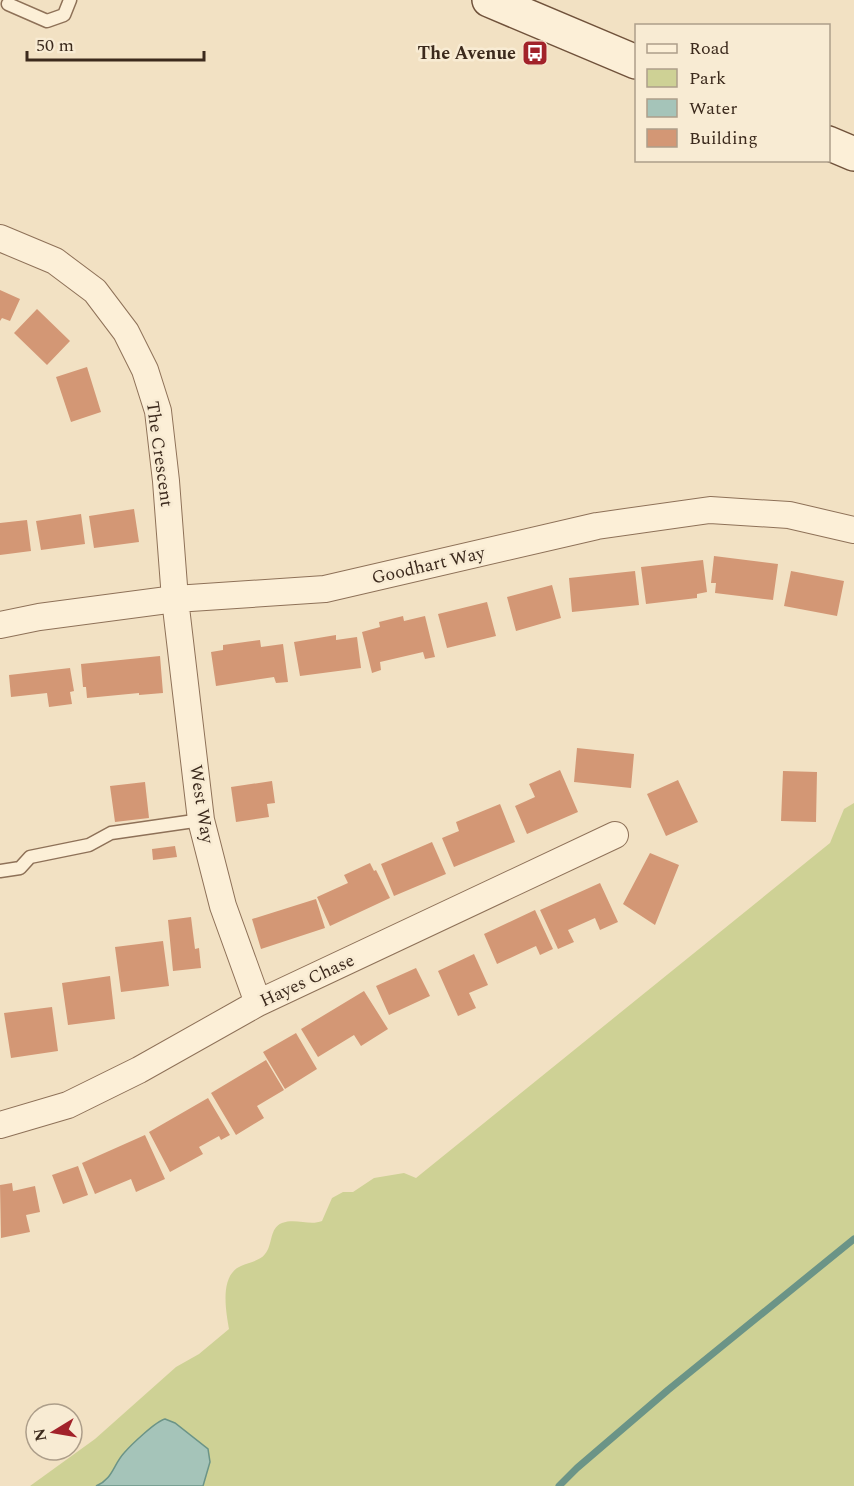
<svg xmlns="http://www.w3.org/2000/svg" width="854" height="1486" font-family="Spectral,serif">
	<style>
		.green { fill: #ced195 }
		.water { fill: #a5c4b9; stroke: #6b9487; stroke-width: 1.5 }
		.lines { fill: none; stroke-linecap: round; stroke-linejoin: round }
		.stream { stroke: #6b9487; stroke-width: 7 }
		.building { fill: #d39775 }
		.lane-casing { stroke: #8e7158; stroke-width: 15 }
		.street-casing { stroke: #8e7158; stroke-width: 28 }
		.secondary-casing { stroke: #70523b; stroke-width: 36 }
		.lane { stroke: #fcefd7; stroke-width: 12 }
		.street { stroke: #fcefd7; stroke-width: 26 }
		.secondary { stroke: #fcefd7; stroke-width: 33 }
		.labels { text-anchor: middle; stroke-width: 5; stroke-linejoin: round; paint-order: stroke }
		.poi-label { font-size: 18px; font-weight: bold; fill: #3c2a1d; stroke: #f8ebd3; text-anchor: end }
		.street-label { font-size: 18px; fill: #3c2a1d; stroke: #f8ebd3 }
	</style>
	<rect width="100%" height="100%" fill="#f2e1c3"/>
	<path class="green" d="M854,803V1486H30L95,1439L176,1367L199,1354L229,1329C226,1312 219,1275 241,1266C249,1262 260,1261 265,1254C273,1245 269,1228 282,1223C296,1218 310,1226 322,1221L332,1198L343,1192H353L374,1178L404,1173L416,1178L830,843L844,809Z"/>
	<path class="water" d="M165,1419L175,1423L208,1449L210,1462L203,1486H96C113,1479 113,1465 124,1453C131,1445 156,1421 165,1419Z"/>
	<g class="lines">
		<path class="stream" d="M559,1486L577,1468L668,1390L854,1239"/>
	</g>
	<path class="building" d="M0,290L20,299L10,321L2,318L0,321Z
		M37,309L70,341L47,365L14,333Z
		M87,367L101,412L71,422L56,377Z
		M134,509L139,542L94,548L89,516Z
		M81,514L85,544L41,550L36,521Z
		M27,520L31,551L0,555V523Z
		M714,556L778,564L773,600L715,593L716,583H711Z
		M703,560L707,592L697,594V598L646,604L641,567Z
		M635,571L639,605L572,612L569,578Z
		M791,571L844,581L837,616L784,606Z
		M552,585L561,618L516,631L507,597Z
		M487,602L496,636L447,648L438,614Z
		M403,616L404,621L425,616L435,657L425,659L423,652L380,662L381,670L372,673L362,632L380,627L379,622Z
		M336,635V640L357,637L361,668L300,676L294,642Z
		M260,640L261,647L283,644L288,682L276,683L274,677L216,686L211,652L223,650V645Z
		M160,656L163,693L139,695V693L87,698L86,687H83L81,664Z
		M70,668L74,691L70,692L72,704L49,707L47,693L11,697L9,675Z
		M577,748L634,754L631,788L574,782Z
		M560,770L578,812L527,834L515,806L535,797L529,784Z
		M783,771L817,772L816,822L781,821Z
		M678,780L698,822L666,836L647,794Z
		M272,781L275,803L267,804L269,817L236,822L231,787Z
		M145,782L149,818L115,822L110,786Z
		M500,804L515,842L454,867L442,838L459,831L456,822Z
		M432,842L446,874L394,896L381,864Z
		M175,846L177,857L153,860L152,849Z
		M650,853L679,865L655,925L623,904Z
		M370,863L374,871L376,870L390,898L330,926L317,897L348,883L344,875Z
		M600,883L618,922L600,930L595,918L568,930L574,942L558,949L540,910Z
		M316,899L325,928L261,949L252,919Z
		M535,910L553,949L540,955L536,946L497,964L484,934Z
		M191,917L195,949L199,948L201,968L173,971L168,920Z
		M163,941L169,986L121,992L115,947Z
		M474,954L488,985L469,993L476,1008L458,1016L438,971Z
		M416,968L430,996L389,1015L376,986Z
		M110,976L115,1019L68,1025L62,983Z
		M364,991L388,1029L361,1046L354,1035L318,1057L301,1029Z
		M52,1007L58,1051L11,1058L4,1013Z
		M296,1033L317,1069L285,1089L263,1052Z
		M266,1060L284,1090L257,1106L264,1118L236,1135L211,1093Z
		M208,1098L230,1135L221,1140L219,1136L199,1147L203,1154L170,1172L149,1132Z
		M145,1135L165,1179L136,1192L131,1179L95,1194L82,1163Z
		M78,1166L88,1195L63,1204L52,1175Z
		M12,1183L13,1191L35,1186L40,1212L26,1215L30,1232L1,1238L0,1185Z"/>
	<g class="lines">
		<g class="lane-casing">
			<path id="lane" d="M8,4L47,21L64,15L70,0
				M0,871L20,868L30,857L89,845L111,833L201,820"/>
		</g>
		<g class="street-casing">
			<path id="street" d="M0,238L55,261L95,291L126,332L145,370L158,411L166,481L175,599L201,820L223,906L258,1003
				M0,625L39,617L175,599L325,589L597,526L710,510L789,515L854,530
				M0,1125L68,1105L139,1070L258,1003L615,835"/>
		</g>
		<g class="secondary-casing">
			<path id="secondary" d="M489,0L636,62
				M828,143L854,154"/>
		</g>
		<use href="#lane" class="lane"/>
		<use href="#street" class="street"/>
		<use href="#secondary" class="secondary"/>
	</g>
	<defs>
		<g id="bus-square" transform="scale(1.35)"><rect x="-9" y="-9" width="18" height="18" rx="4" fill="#a2222a" stroke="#f8ebd3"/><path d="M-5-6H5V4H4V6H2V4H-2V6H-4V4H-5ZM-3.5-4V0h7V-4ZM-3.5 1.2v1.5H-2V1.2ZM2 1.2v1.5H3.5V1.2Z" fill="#fff"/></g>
	</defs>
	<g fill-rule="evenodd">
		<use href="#bus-square" x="535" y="53"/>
	</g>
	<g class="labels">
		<g class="poi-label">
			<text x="516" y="59">The Avenue</text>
		</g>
		<g class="street-label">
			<text transform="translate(160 454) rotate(82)" y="6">The Crescent</text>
			<text transform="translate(428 565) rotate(-13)" y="6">Goodhart Way</text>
			<text transform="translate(202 804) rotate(81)" y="6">West Way</text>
			<text transform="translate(307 980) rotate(-25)" y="6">Hayes Chase</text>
		</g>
	</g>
	<rect x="635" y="24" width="195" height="138" fill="#f8ebd3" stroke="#ad9e8a" stroke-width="1.5"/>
	<rect x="647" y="44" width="30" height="9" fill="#fcefd7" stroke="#ad9e8a" stroke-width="1.5"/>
	<text x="689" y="54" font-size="18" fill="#3c2a1d">Road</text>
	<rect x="647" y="69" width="30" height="18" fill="#ced195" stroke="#ad9e8a" stroke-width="1.5"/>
	<text x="689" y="84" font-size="18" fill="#3c2a1d">Park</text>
	<rect x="647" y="99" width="30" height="18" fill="#a5c4b9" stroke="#ad9e8a" stroke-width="1.5"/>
	<text x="689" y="114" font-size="18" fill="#3c2a1d">Water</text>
	<rect x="647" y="129" width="30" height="18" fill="#d39775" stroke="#ad9e8a" stroke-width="1.5"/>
	<text x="689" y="144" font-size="18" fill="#3c2a1d">Building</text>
	<g transform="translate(54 1432) rotate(259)"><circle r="28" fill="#f8ebd3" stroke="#ad9e8a" stroke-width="1.5"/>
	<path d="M0-4.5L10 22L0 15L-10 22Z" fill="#a2222a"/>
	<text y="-9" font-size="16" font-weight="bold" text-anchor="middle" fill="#3c2a1d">N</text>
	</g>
	<path d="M27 51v9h177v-9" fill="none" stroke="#3c2a1d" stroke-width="3"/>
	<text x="36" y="51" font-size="18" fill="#3c2a1d" stroke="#f8ebd3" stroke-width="4.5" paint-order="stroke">50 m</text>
</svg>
